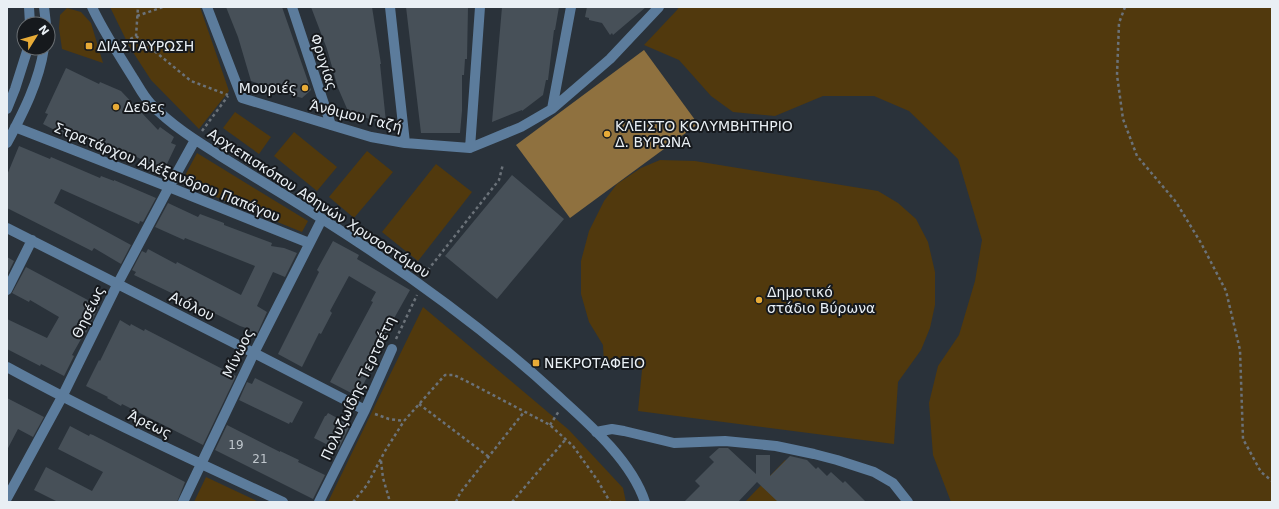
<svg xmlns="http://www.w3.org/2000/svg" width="1279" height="509" font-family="'DejaVu Sans',sans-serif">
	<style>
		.green { fill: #51390d }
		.water { fill: #8f713f }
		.building { fill: #475058 }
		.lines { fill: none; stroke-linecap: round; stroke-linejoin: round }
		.path { stroke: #6b7279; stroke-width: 2.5; stroke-dasharray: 3 3; stroke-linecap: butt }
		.minor { stroke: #5c7c9c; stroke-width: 10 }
		.poi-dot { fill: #e8ab37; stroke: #16191d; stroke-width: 1.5 }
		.labels { text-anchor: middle; stroke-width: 4; stroke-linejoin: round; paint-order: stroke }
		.number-label { font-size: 12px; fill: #c0c7cd }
		.poi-label { font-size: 14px; fill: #e9eff4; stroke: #16191d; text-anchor: start }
		.street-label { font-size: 14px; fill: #e9eff4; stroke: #16191d }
	</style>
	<rect width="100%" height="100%" fill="#2a323a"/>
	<path class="green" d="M110,7H200L229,91L199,129L151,80L129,46Z
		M679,7H1272V502H951L933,455L929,403L938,366L959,335L975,281L982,240L958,159L909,111L874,96H823L775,116L733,112L711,96L679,60L644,45L677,10Z
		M67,8L81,12L91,23L103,63L62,49L59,28L60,15Z
		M235,112L271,137L259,154L223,128Z
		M294,132L337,167L317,191L274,156Z
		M367,151L393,172L354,218L329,197Z
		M197,153L308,221L302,232L181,183Z
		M660,160L695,161L878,191L898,203L916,219L928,242L935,272V305L930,328L921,350L898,382L894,444L638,411L642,370L604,364L603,345L589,322L581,294V261L589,231L604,201L617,184L641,168Z
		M436,164L472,192L418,261L382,232Z
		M423,307L569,430L623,488L626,502H328Z
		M785,460L828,502H745Z
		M206,477L259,502H194Z"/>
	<path class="water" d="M644,50L698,124L570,218L516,145Z"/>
	<path class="building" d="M226,7H282L311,90L302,98L288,94L274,86L272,88L251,81L238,37Z
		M311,7H372L381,64H380L386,122L381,121L380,123L348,111L338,88L327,49Z
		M406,7H468L467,59H465L464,75H462V111L460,133H421Z
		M502,7H559L555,30H554L548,80H546L543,95L522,111V110L492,122Z
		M587,7H646L613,35L612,33L610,35L602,23L589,20V18L585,17Z
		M66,68L99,84L100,82L121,91L158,130L160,127L174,137L171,143L176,145L166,166L160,163L156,167L135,156L134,159L98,143V144L66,131L64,135L43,124L48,114L45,113Z
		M19,146L50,159L51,157L100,178L101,176L114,181V180L156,198L143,222L140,221L139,224L61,189L54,203L131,245L121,264L94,248L92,251L7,208V175Z
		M512,175L564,219L497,299L445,256Z
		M168,203L198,217L200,214L224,223V225L272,243L271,246L284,248L297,253L285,277L273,272L257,306L267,312L257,334H253L246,328L240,326L184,298V299L134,275L136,272L132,270L142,251L146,253L148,249L176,264L177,262L241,295L255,266L185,238L184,240L155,227Z
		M333,241L359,255L357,259L410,290L392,322L394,323L370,367L372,368L357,396L330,382L373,302L371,301L376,292L349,276L330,311L332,313L321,334L319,333L302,367L278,354L319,272L317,270Z
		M7,257L14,261L7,275Z
		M26,267L99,306L86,333L85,332L72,355L74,356L64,376L41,364L40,366L7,349V319L47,338L59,317L30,300L29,302L12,293Z
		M120,320L130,326L131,324L144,331L145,329L236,376L203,445L122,404L121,406L107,398L108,397L86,386L99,360L100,361Z
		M255,378L303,402L292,423L290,422L289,424L239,400L247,382L252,384Z
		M7,398L44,417L33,437L18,429L7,450Z
		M328,413L350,425L338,450L314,438L325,416H326Z
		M227,425L280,452V451L299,460L298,462L325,475L313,499L215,450Z
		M70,426L89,436L90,434L93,435L185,482L177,502H58L34,490L46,467L92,491L103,472L58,449Z
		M719,448H728L756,474V455H770V476L790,456L807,460L816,469L818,467L827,476L831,472L843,483L845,481L866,502H778L757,482L738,502H684L700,486L695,481L714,462L709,457Z"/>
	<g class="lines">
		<path class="path" d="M1125,7L1119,23L1117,75L1123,119L1137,156L1176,202L1201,243L1226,291L1240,350L1243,439L1261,472L1272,481
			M137,16L163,7
			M136,36L191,81L228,95
			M125,42L136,36L138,7
			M202,131L228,96
			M424,275L499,180L503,164
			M396,339L417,295
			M419,404L489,457
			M375,414L389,419L404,421L445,375H454L472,384L550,425L573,446L598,481L610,502
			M550,425L559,411
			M381,461L383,478L390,502
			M353,502L367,485L385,451L404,421
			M456,502L460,493L524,412
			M512,502L566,439"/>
		<path class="minor" d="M29,7L30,24
			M44,7L46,24
			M92,7C103,31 118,53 132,76C138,85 143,96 151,104C173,127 200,143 227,160C259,180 292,199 324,220C406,272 485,329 557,395C589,424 631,460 645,502
			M207,7L242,98L331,125L371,137L405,143L470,148L521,127L552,109L610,59L659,7
			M292,7L331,125
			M390,7L405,143
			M7,109L15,89L28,48
			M552,109L571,7
			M15,127L169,187L309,243
			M7,143C23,113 39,82 44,48
			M470,148L480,7
			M7,228L254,353L365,410
			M7,290L32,240
			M7,367C97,416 190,459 283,502
			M596,432L612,429L624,431L674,443L725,441L776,446L814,454L837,460L874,472L893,483L908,502
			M7,498L62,397L117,285L169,187L195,140
			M183,502L254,353L322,219
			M319,502L365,410L392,349"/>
	</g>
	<g class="poi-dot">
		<rect x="85" y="42" width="8" height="8" rx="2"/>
		<circle cx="305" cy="88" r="4"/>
		<circle cx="116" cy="107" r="4"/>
		<circle cx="607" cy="134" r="4"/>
		<circle cx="759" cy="300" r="4"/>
		<rect x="532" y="359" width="8" height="8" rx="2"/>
	</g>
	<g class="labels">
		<g class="number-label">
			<text x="236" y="449">19</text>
			<text x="260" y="463">21</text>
		</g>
		<g class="poi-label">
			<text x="97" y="51">ΔΙΑΣΤΑΥΡΩΣΗ</text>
			<text x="297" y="93" text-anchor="end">Μουριές</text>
			<text x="124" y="112">Δεδες</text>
			<text x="615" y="131">ΚΛΕΙΣΤΟ ΚΟΛΥΜΒΗΤΗΡΙΟ<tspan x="615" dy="16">Δ. ΒΥΡΩΝΑ</tspan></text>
			<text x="767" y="297">Δημοτικό<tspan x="767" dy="16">στάδιο Βύρωνα</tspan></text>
			<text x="544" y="368">ΝΕΚΡΟΤΑΦΕΙΟ</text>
		</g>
		<g class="street-label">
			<text transform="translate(324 62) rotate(72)" y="5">Φρυγίας</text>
			<text transform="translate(356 116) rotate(14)" y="5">Άνθιμου Γαζή</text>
			<text transform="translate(167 172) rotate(22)" y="5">Στρατάρχου Αλέξανδρου Παπάγου</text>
			<text transform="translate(319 203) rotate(33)" y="5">Αρχιεπισκόπου Αθηνών Χρυσοστόμου</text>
			<text transform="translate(192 306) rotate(26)" y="5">Αιόλου</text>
			<text transform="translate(88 312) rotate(-64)" y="5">Θησέως</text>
			<text transform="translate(238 353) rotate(-64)" y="5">Μίνωος</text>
			<text transform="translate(358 388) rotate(-65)" y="5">Πολυζωίδης Τερτσέτη</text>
			<text transform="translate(150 424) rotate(26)" y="5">Άρεως</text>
		</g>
	</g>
	<rect width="1279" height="509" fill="none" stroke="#e9eff4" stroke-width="16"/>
	<g transform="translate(36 36) rotate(53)"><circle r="19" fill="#16191d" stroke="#6a6f73"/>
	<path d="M0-3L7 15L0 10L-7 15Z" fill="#e8ab37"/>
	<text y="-6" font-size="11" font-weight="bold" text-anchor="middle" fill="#e9eff4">N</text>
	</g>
</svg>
